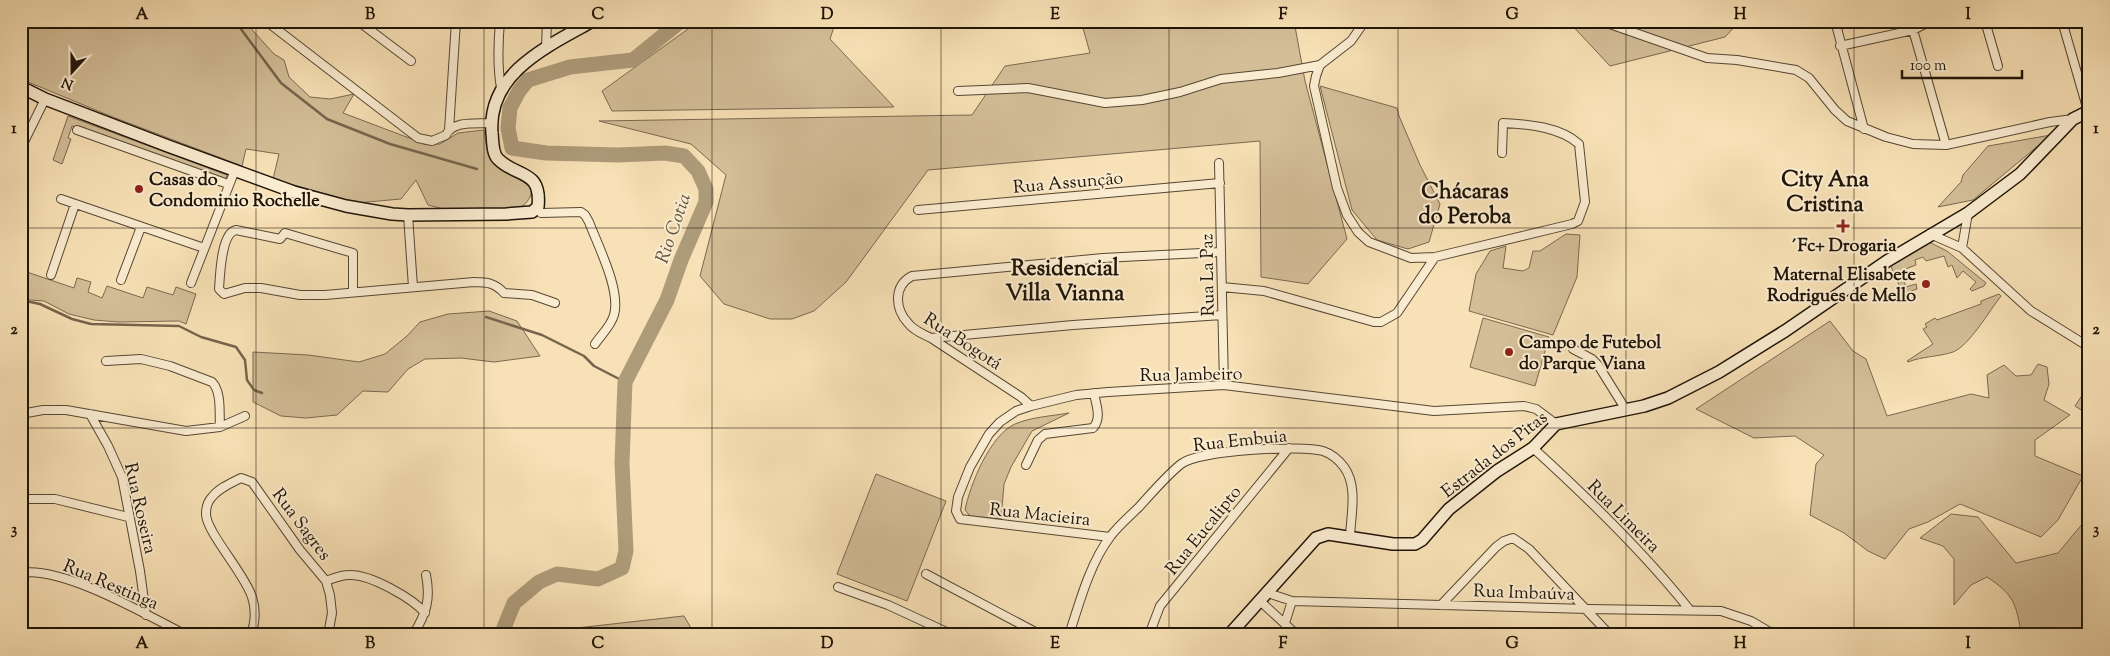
<svg xmlns="http://www.w3.org/2000/svg" width="2110" height="656" font-family="'Sorts Mill Goudy',serif">
	<style>
		.green { fill: #d3be98; stroke: #796950 }
		.lines { fill: none; stroke-linecap: round; stroke-linejoin: round }
		.stream { stroke: #75654c; stroke-width: 2.5 }
		.river { stroke: #ae9b7a; stroke-width: 15 }
		.street-casing { stroke: #554733; stroke-width: 10 }
		.secondary-casing { stroke: #1f1407; stroke-width: 14 }
		.street { stroke: #faecd0; stroke-width: 8 }
		.secondary { stroke: #faecd0; stroke-width: 11 }
		.grid { fill: none; stroke: #1f1407; stroke-width: 1; stroke-opacity: 0.55 }
		.poi-dot { fill: #8f2418; stroke: #faecd0; stroke-width: 2 }
		.labels { text-anchor: middle; stroke-width: 4; stroke-linejoin: round; paint-order: stroke }
		.poi-label { font-size: 18px; font-weight: bold; fill: #1f1407; stroke: #faecd0; text-anchor: start }
		.street-label { font-size: 18px; fill: #1f1407; stroke: #faecd0 }
		.water-label { font-size: 19px; font-style: italic; fill: #5f513b; stroke: #faecd0 }
		.district-label { font-size: 22px; font-weight: bold; fill: #1f1407; stroke: #faecd0 }
		.neatline { fill: none; stroke: #1f1407; stroke-width: 2 }
		.grid-label { font-size: 16px; text-anchor: middle; font-weight: bold; fill: #1f1407 }
	</style>
	<rect width="100%" height="100%" fill="#f8e1b6"/>
	<filter id="stains"><feTurbulence type="fractalNoise" baseFrequency=".004" numOctaves="4"/><feColorMatrix values="0 0 0 0 .2 0 0 0 0 .09 0 0 0 0 .02 0 0 0 .5 -.17"/></filter>
	<radialGradient id="worn" r=".72"><stop offset=".6" stop-color="#630" stop-opacity="0"/><stop offset="1" stop-color="#630" stop-opacity=".3"/></radialGradient>
	<path class="green" d="M21,21H244L274,54L284,60L289,77L310,97L330,99L354,94L343,113L425,144H440L458,133L484,130C488,157 488,166 515,177C521,180 527,182 532,188C531,198 528,202 520,208L452,211L428,205L416,180L401,199L356,203L273,179L279,154L246,149L242,166L110,116L21,79Z
		M699,21H836L830,39L894,107L612,111L602,91Z
		M1081,21H1294L1305,81L1347,239L1308,284L1261,277L1260,141L928,170L846,282L814,311L792,319H770L724,304L700,276L726,175L691,144L599,121L972,115L1005,66L1090,53Z
		M1568,21H1740L1725,37L1610,66Z
		M1320,86L1397,108L1399,116L1420,165L1440,204L1429,242L1408,249L1377,240L1352,210Z
		M68,116L227,175L225,181L72,126L68,138L71,139L62,164L53,160Z
		M2051,135L1973,200L1938,207L1961,182L1963,175L1988,146Z
		M1566,234L1580,235L1577,277L1553,335L1469,311L1476,274L1490,251L1506,246L1503,268L1523,271L1529,268L1533,251H1540Z
		M1927,241L1947,251L1986,283L1984,286L1972,291L1970,289L1976,282L1963,271L1957,278L1952,265L1948,267L1944,256L1926,261L1923,257L1915,260L1916,265L1900,271L1906,287L1916,284L1917,289L1903,294L1889,262Z
		M21,270L74,288L77,278L91,282L88,292L102,298L107,286L143,298L147,287L173,295L176,287L196,294L186,324L179,321L118,322L94,320L69,314L44,301L30,300L21,296Z
		M1999,294L2001,296C1990,310 1969,346 1953,352C1938,357 1923,356 1908,362L1907,361L1933,344L1923,329L1927,327L1925,324L1935,318L1937,320L1981,304V301Z
		M489,311L517,321L540,356L494,362L461,358L425,359L408,369L388,392L363,391L337,415L306,418L281,416L253,402V352L308,355L359,362L385,354L407,336L420,322L448,314Z
		M1483,318L1549,337L1535,386L1470,367Z
		M1830,321L1853,351L1866,359L1887,416L1971,394L1989,398L1987,375L2004,365L2016,376L2031,375L2038,364L2047,367L2049,384L2044,400L2070,415L2035,440V456L2083,476L2058,520L2041,537L1960,504L1928,522L1909,529L1885,559L1868,551L1844,533L1810,515L1816,464L1824,455L1795,436L1754,438L1696,409Z
		M2089,385V415L2075,406Z
		M1069,413L1032,431L1011,467L1004,484L1001,519L970,516L965,510C970,485 990,435 1015,424C1031,417 1052,416 1069,413Z
		M876,474L946,501L907,601L837,574Z
		M1951,514L1978,517L2016,563L2058,553L2089,516V635H2021C2017,604 2013,594 1987,577L1971,585L1954,605V559L1943,546L1920,538Z
		M684,616L695,635H515L683,616Z"/>
	<g class="lines">
		<path class="stream" d="M235,21L281,83L327,119L390,144L477,169
			M21,300L40,304L72,319L91,324L179,326L201,337L236,347L245,360L247,380L254,390L262,393
			M486,317L542,335L584,356L594,366L625,382"/>
		<path class="river" d="M501,635L514,603L539,582L557,574L598,579L622,568L626,551L622,463L625,382L667,300L681,260L706,202V189L698,171L684,156L665,153L618,155L546,153L512,148L508,128L510,108L519,91L528,80L570,67L633,60L681,21"/>
		<g class="street-casing">
			<path id="street" d="M266,21L418,138L432,141L446,135C453,120 477,124 491,123
				M358,21L411,61
				M500,21C498,44 497,65 501,88
				M1601,21L1707,58L1737,60L1796,70L1809,78L1835,110L1847,121L1886,137L1913,144L1946,145L2050,122L2073,119
				M1835,21L1864,129
				M1985,21L1998,66
				M2062,21L2088,111
				M1913,30L1946,145
				M1840,46L1913,30L1931,21
				M546,47L547,21
				M1320,65L1316,76L1314,86L1337,188L1347,215L1358,232L1369,242L1411,258L1435,257L1572,224L1578,221L1585,202L1579,144C1560,127 1528,124 1503,123L1502,153
				M958,91L1028,88L1105,103L1142,100L1180,92L1221,79L1278,73L1320,65L1351,41L1365,21
				M77,130L228,184
				M449,130L456,21
				M21,148L45,99
				M1219,163L1224,385
				M61,199L204,248
				M918,210L1220,183
				M541,213L581,212L585,215L589,222C598,246 621,290 614,315C611,326 601,335 595,344
				M408,215L413,287
				M1930,234L1962,248L2031,311L2089,347
				M1962,248L1968,213
				M51,275L75,204
				M121,280L141,227
				M191,283L235,170
				M1222,287L1264,291L1374,322H1381L1397,313L1435,257
				M353,291V253L285,233L280,239L236,230C221,233 220,276 219,289L224,294L245,288H261L300,295H325L474,282C487,282 495,283 504,293L532,295L555,303
				M931,338L1073,325L1222,315
				M1573,349L1592,359L1598,365L1626,410
				M106,361L141,359L170,366L212,382C222,392 219,414 220,427
				M1031,406L1021,397L931,338C923,334 914,331 908,323C895,309 893,286 912,276L1103,258L1221,252
				M21,414L43,410H66L186,431L220,427L245,416
				M90,414L108,446L122,477L140,571L146,615
				M1533,448C1588,498 1643,551 1689,609
				M1026,465L1038,440L1045,434L1093,428C1102,418 1096,405 1094,393
				M21,499H55L128,517
				M1110,537L960,519L956,511L958,497L970,467L989,434L1000,422L1016,411L1031,406L1076,395L1108,392L1224,385L1434,411L1524,406L1536,409L1556,424
				M21,573C63,566 147,615 186,635
				M926,574L1041,635
				M326,581C334,578 341,575 349,575C370,574 412,598 425,613
				M838,587L888,605L953,635
				M1268,593L1292,601L1588,609L1721,611L1751,621L1775,635
				M1260,601L1297,635
				M1441,605L1496,547L1504,541L1513,538L1529,549L1610,635
				M1285,623L1292,601
				M251,635C255,623 256,609 252,597C245,574 206,532 206,514C206,508 208,501 212,497C219,488 231,483 241,478L252,482L300,550L326,581L330,595L332,613L328,635
				M413,635C426,614 431,600 426,575
				M1069,635C1079,604 1090,563 1110,537C1118,526 1129,517 1139,507C1152,493 1166,476 1181,464C1198,450 1301,445 1323,451C1332,454 1338,459 1344,467C1358,486 1351,514 1350,537
				M1149,635L1160,606L1289,448"/>
		</g>
		<g class="secondary-casing">
			<path id="secondary" d="M21,87L45,99L168,146L294,192L346,206L392,214L408,215L506,214L532,212L538,207C542,169 517,178 498,159C492,153 493,141 492,133C487,73 548,46 593,21
				M1229,635L1316,538L1328,534L1393,544H1415L1422,540L1449,509L1497,471L1533,448L1556,424L1644,406L1668,398L1719,372L1785,331L1887,261L1968,213L2020,174L2073,119L2089,111"/>
		</g>
		<use href="#street" class="street"/>
		<use href="#secondary" class="secondary"/>
	</g>
	<path class="grid" d="M256,21V635M484,21V635M712,21V635M941,21V635M1169,21V635M1398,21V635M1626,21V635M1854,21V635M21,228H2089M21,428H2089"/>
	<g class="poi-dot">
		<circle cx="139" cy="189" r="5"/>
		<path d="M1840.5 218.5h5v5h5v5h-5v5h-5v-5h-5v-5h5z"/>
		<circle cx="1926" cy="284" r="5"/>
		<circle cx="1509" cy="352" r="5"/>
	</g>
	<g class="labels">
		<g class="poi-label">
			<text x="149" y="185">Casas do<tspan x="149" dy="21">Condominio Rochelle</tspan></text>
			<text x="1843" y="251" text-anchor="middle">´Fc+ Drogaria</text>
			<text x="1916" y="280" text-anchor="end">Maternal Elisabete<tspan x="1916" dy="21">Rodrigues de Mello</tspan></text>
			<text x="1519" y="348">Campo de Futebol<tspan x="1519" dy="21">do Parque Viana</tspan></text>
		</g>
		<g class="street-label">
			<text transform="translate(1068 182) rotate(-5)" y="6">Rua Assunção</text>
			<text transform="translate(1207 275) rotate(-91)" y="6">Rua La Paz</text>
			<text transform="translate(963 341) rotate(33)" y="6">Rua Bogotá</text>
			<text transform="translate(1191 374) rotate(-1)" y="6">Rua Jambeiro</text>
			<text transform="translate(1240 440) rotate(-6)" y="6">Rua Embuia</text>
			<text transform="translate(1494 454) rotate(-38)" y="6">Estrada dos Pitas</text>
			<text transform="translate(141 508) rotate(77)" y="6">Rua Roseira</text>
			<text transform="translate(1040 514) rotate(6)" y="6">Rua Macieira</text>
			<text transform="translate(1624 516) rotate(45)" y="6">Rua Limeira</text>
			<text transform="translate(302 524) rotate(53)" y="6">Rua Sagres</text>
			<text transform="translate(1203 530) rotate(-51)" y="6">Rua Eucalipto</text>
			<text transform="translate(111 584) rotate(23)" y="6">Rua Restinga</text>
			<text transform="translate(1524 592) rotate(2)" y="6">Rua Imbaúva</text>
		</g>
		<g class="water-label">
			<text transform="translate(672 228) rotate(-71)" y="7">Rio Cotia</text>
		</g>
		<g class="district-label">
			<text x="1825" y="186">City Ana<tspan x="1825" dy="25">Cristina</tspan></text>
			<text x="1465" y="198">Chácaras<tspan x="1465" dy="25">do Peroba</tspan></text>
			<text x="1065" y="275">Residencial<tspan x="1065" dy="25">Villa Vianna</tspan></text>
		</g>
	</g>
	<rect width="2110" height="656" fill="none" stroke="#f8e1b6" stroke-width="55"/>
	<g transform="translate(72 72) rotate(201)" stroke="#faecd0" stroke-width="4" paint-order="stroke">
	<path d="M0-4L9 19L0 12L-9 19Z" fill="#1f1407"/>
	<text y="-8" font-size="14" font-weight="bold" text-anchor="middle" fill="#1f1407">N</text>
	</g>
	<path d="M1902 70v8h120v-8" fill="none" stroke="#1f1407" stroke-width="2.5"/>
	<text x="1910" y="70" font-size="15" fill="#1f1407" stroke="#faecd0" stroke-width="4" paint-order="stroke">100 m</text>
	<rect x="28" y="28" width="2054" height="600" class="neatline"/>
	<g class="grid-label">
		<text x="142" y="19">A</text>
		<text x="370" y="19">B</text>
		<text x="598" y="19">C</text>
		<text x="827" y="19">D</text>
		<text x="1055" y="19">E</text>
		<text x="1283" y="19">F</text>
		<text x="1512" y="19">G</text>
		<text x="1740" y="19">H</text>
		<text x="1968" y="19">I</text>
		<text x="14" y="133">1</text>
		<text x="2096" y="133">1</text>
		<text x="14" y="334">2</text>
		<text x="2096" y="334">2</text>
		<text x="14" y="534">3</text>
		<text x="2096" y="534">3</text>
		<text x="142" y="648">A</text>
		<text x="370" y="648">B</text>
		<text x="598" y="648">C</text>
		<text x="827" y="648">D</text>
		<text x="1055" y="648">E</text>
		<text x="1283" y="648">F</text>
		<text x="1512" y="648">G</text>
		<text x="1740" y="648">H</text>
		<text x="1968" y="648">I</text>
	</g>
	<rect width="100%" height="100%" filter="url(#stains)"/>
	<rect width="100%" height="100%" fill="url(#worn)"/>
</svg>
